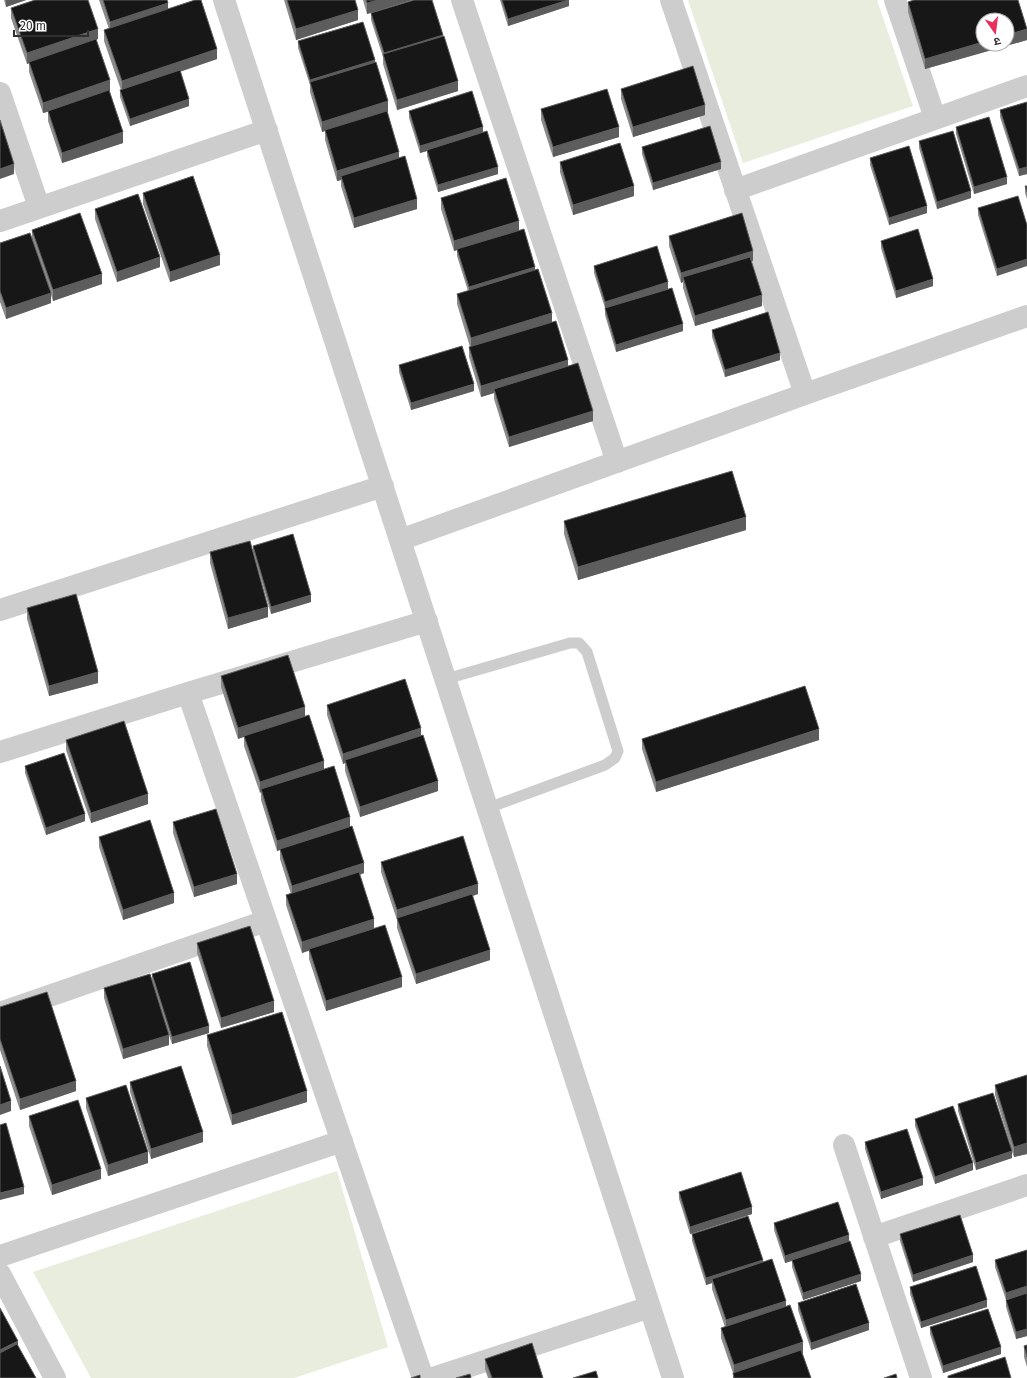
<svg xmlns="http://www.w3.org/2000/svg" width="1027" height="1378" font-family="'Fira Sans','Noto Sans Devanagari',sans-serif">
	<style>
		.green { fill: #e8eddd }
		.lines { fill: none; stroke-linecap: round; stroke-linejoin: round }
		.lane { stroke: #cdcdcd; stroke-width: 11 }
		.street { stroke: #cdcdcd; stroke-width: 22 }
		.wall { fill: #8b8b8b }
		.shaded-wall { fill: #5d5d5d }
		.building { fill: #171717; stroke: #5d5d5d }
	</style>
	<rect width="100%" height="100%" fill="#fff"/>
	<path class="green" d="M688,0H877L913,106L743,163Z
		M337,1171L388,1347L294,1378H91L33,1272Z"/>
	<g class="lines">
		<path class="lane" d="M446,679L570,643H579L587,652L618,751L615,758L605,765L488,808"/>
		<path class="street" d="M224,0L673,1378
			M462,0L617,462
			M671,0L805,394
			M895,0L935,118
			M0,93L39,207
			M735,190L1027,86
			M0,221L267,130
			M400,540L805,394L1027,316
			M0,610L383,486
			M188,693L423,1378
			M0,752L188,693L427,621
			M0,1013L266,921
			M844,1145L921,1378
			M874,1237L1027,1185
			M0,1256L342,1141
			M0,1274L55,1378
			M433,1378L650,1307"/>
	</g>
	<path class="wall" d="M4,0H26L6,7Z
		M99,0H167L168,9L217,59L180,72L189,106L130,126L120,97V90H121L104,41V30L109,29Z
		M284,0H355L358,20L296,40Z
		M363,0H412L367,14Z
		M500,0H569V6L508,26Z
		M908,2L1027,40L925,69L908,12Z
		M11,8L98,39L96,40L110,91H109L123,143L62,163L48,121V112L43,113L29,72V63L27,64L11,18Z
		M371,13L443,36L458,91L397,110L383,64V57L371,20Z
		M298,41L375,62L388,112H387L399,158L417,209L354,228L341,186V180L337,181L325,140V131L322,132L310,92V85L298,48Z
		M621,89L705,115L633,137L621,99Z
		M1027,102V174L1019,176L1000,117V110Z
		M541,109L619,137L553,157L541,120Z
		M409,111L483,132L498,174L438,192L427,156V151L420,153L409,118Z
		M956,127L1007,184L974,194L956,134Z
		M919,141L971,198L937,209L919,148Z
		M642,147L721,169L653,190L642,154Z
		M870,158L927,213L889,225L870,165Z
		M560,162L634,196L573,215L560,172Z
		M1025,186H1027V199L1025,193Z
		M143,193L220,265L170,282L143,204Z
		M1018,196L997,276L978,215V208Z
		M441,198L535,270L552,322L568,366L593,421L509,447L494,399V393L481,397L469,357V347H470L457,304V294L468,291L457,256V250L454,251L441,209Z
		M95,209L160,267L117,282L95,219Z
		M32,230L102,284L53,301L51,295V303L6,319L0,302V243L32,238Z
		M669,236L753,261H751L762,306L695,326L683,288V282L681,283L669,246Z
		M881,241L933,286L896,298L881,248Z
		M594,266L668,289L683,331L616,352L605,315V308L594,273Z
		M712,330L780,360L725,377L712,337Z
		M399,365L474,391L411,410L399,372Z
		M564,521L746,530L578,580L564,534Z
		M253,546L311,602L271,614L253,552Z
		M210,552L268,617L228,629L210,563Z
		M27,608L98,683L49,696L27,619Z
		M221,676L305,716L324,769L350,826L364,873L360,875L374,928L402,987L326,1011L309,959V950L302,953L286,905V895L291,894L280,859V850L277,851L261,800V792L260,793L244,746V736L238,739L221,687Z
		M327,705L421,736L438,791L360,817L345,771V763L343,764L327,715Z
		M642,739L819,740L656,792L642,749Z
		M66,740L148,804L91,823L66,750Z
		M25,766L85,821L46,835L25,773Z
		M173,822L237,884L194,897L173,833Z
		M99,837L174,903L123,920L99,847Z
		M381,862L478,894L473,896L490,960L416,984L397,928V920L381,872Z
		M197,943L274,1012L221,1028L197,953Z
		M152,974L209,1033L172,1044L169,1035V1045L123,1059L104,998V988L152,980Z
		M0,1007L76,1091L20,1110L0,1050Z
		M207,1035L307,1102L232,1125L207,1046Z
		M1027,1075V1154L1014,1157L1012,1152V1158L976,1170L958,1111V1104L1010,1144L995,1095V1085Z
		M130,1082L203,1142L151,1159L130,1092Z
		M86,1098L148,1163L108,1176L86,1108Z
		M29,1116L101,1179L52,1195L29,1126Z
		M915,1119L973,1170L935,1184L915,1126Z
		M865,1142L923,1185L881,1199L865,1149Z
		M679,1192L752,1214L690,1234L679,1199Z
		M774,1223L849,1242L861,1281L803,1300L792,1267V1261L785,1263L774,1230Z
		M692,1234L763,1262L786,1306L803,1353H802L811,1378H733V1373L721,1338V1328L725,1327L712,1289V1283L706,1285L692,1241Z
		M900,1234L973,1262L913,1282L900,1241Z
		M1027,1250V1336L1016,1339L1006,1307V1300L995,1267V1260Z
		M910,1287L987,1307L921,1328L910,1294Z
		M798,1303L869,1330L811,1350L798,1310Z
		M930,1327L1001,1354L943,1373L930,1334Z
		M1027,1345V1367L1024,1357V1346Z
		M485,1359L543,1378H488L485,1369Z"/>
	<path class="shaded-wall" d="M6,0H26L6,7Z
		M378,0H412L367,14V3Z
		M568,0H569V6L508,26V19Z
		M168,3V13L110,33V22Z
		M358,10V20L296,40V29Z
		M98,29V39L27,64V53Z
		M1027,29V40L925,69V59L983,42V44H1007V35Z
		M443,35V42L384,57V53Z
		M217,49V59L122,91V81Z
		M375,60V67L310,84V80Z
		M110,80V91L43,113V103Z
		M458,81V91L397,110V100Z
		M189,99V106L130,126V119Z
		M388,101V112L325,131V130V131L322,132V122Z
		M705,105V115L633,137V127Z
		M483,127V134L427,150V151L420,153V146Z
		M619,127V137L553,157V147Z
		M123,132V143L62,163V153Z
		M399,152V162L341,176V180L337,181V171Z
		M721,162V169L653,190V183Z
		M14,164V174L0,179V169Z
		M498,167V174L438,192V185Z
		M1027,167V174L1019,176V169Z
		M1007,177V184L974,194V187Z
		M634,186V196L573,215V205Z
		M971,191V198L937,209V202Z
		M417,199V209L354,228V218Z
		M927,206V213L889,225V218Z
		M519,221V231L454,251V241Z
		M753,251V261L685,282L683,277V282L681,283V273Z
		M220,255V265L170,282V272Z
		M160,257V267L117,282V272Z
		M1027,259V266L997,276V269Z
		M535,267V274L469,294V287Z
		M102,274V284L53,301V290Z
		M933,279V286L896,298V291Z
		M668,282V289L605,308V302Z
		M51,293V303L6,319V308Z
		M762,295V306L695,326V316Z
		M552,313V323L471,348V338Z
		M683,324V331L616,352V345Z
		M780,353V360L725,377V370Z
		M568,360V370L494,389V393L481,397V386Z
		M474,384V391L411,410V403Z
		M593,411V421L509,447V437Z
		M746,517V530L578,580V567Z
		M311,595V602L271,614V607Z
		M268,607V617L228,629V618Z
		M98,672V683L49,696V686Z
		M305,707V717L238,739V728Z
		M421,728V739L345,760V763L343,764V754Z
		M819,729V740L656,792V782Z
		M324,761V772L261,789V792L260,793V782Z
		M438,781V791L360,817V807Z
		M148,794V804L91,823V813Z
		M85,814V821L46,835V828Z
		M350,817V827L280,849V850L277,851V841Z
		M364,863V873L292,897V886Z
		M237,874V884L194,897V887Z
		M478,884V894L398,920L397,918V920V910Z
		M174,893V903L123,920V910Z
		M374,919V929L302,953V942Z
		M490,950V960L416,984V974Z
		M402,977V987L326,1011V1001Z
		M274,1001V1012L221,1028V1018Z
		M209,1026V1033L172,1044V1037Z
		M169,1035V1045L123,1059V1049Z
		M76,1081V1091L20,1110V1099Z
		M307,1091V1102L232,1125V1115Z
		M11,1101V1111L0,1115V1105Z
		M203,1132V1142L151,1159V1149Z
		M1027,1143V1154L1014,1157V1147Z
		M1012,1151V1158L976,1170V1163Z
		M148,1152V1163L108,1176V1165Z
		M973,1163V1170L935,1184V1177Z
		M101,1169V1179L52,1195V1185Z
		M923,1178V1185L881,1199V1192Z
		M24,1187V1194L0,1200V1193Z
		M752,1207V1214L690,1234V1227Z
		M849,1235V1242L785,1263V1256Z
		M973,1255V1262L913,1282V1275Z
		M763,1260V1267L712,1279V1283L706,1285V1278Z
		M861,1274V1281L803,1300V1293Z
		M1027,1286V1293L1006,1300V1293Z
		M987,1300V1307L921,1328V1322Z
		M786,1301V1312L726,1331V1320Z
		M869,1323V1330L811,1350V1343Z
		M1027,1329V1336L1016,1339V1332Z
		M18,1341V1351L0,1361V1350Z
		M803,1342V1353L734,1376V1365Z
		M1001,1347V1354L943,1373V1366Z"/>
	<path class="building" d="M35,0H88L98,29L27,53L11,8Z
		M103,0H167L168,3L110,22Z
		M195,0H201L217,49L122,81L104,30Z
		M287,0H355L358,10L296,29Z
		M366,0H378L367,3Z
		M414,0H432L443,35L384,53L371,13Z
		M502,0H568L508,19Z
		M914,0H1018L1027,29L1007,35V20H983V42L925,59L908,2Z
		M363,22L375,60L310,80L298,41Z
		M444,36L458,81L397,100L383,54Z
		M96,39L110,80L43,103L29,62Z
		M376,62L388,101L322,122L310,82Z
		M693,66L705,105L633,127L621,89Z
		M180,70L189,99L130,119L120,90Z
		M607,89L619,127L553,147L541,109Z
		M109,90L123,132L62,153L48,111Z
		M472,91L483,127L420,146L409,111Z
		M1027,102V167L1019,169L1000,110Z
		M387,111L399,152L337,171L325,130Z
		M989,117L1007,177L974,187L956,127Z
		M0,120L14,164L0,169Z
		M710,126L721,162L653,183L642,147Z
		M487,131L498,167L438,185L427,150Z
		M953,131L971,191L937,202L919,141Z
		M620,143L634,186L573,205L560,162Z
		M909,146L927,206L889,218L870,158Z
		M405,156L417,199L354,218L341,176Z
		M193,176L220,255L170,272L143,193Z
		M506,178L519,221L454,241L441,198Z
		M1025,186H1027V192Z
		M138,194L160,257L117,272L95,209Z
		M1018,196L1027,225V259L997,269L978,208Z
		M80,213L102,274L53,290L32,230Z
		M742,213L753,251L681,273L669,236Z
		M524,229L535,267L469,287L457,249Z
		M918,229L933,279L896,291L881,241Z
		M30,233L51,293L6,308L0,291V243Z
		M657,246L668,282L605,302L594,266Z
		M750,257L762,295L695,316L683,277Z
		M538,269L552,313L471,338L457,294Z
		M672,288L683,324L616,345L605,308Z
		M768,312L780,353L725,370L712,330Z
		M556,321L568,360L481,386L469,347Z
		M462,346L474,384L411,403L399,365Z
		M578,363L593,411L509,437L494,389Z
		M732,471L746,517L578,567L564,521Z
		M293,534L311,595L271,607L253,546Z
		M250,541L268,607L228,618L210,552Z
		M76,594L98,672L49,686L27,608Z
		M288,655L305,707L238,728L221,676Z
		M405,679L421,728L343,754L327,705Z
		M805,686L819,729L656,782L642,739Z
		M309,715L324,761L260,782L244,736Z
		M124,721L148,794L91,813L66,740Z
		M423,735L438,781L360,807L345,760Z
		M64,753L85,814L46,828L25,766Z
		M334,766L350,817L277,841L261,789Z
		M216,809L237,874L194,887L173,822Z
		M150,820L174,893L123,910L99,837Z
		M352,826L364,863L292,886L280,849Z
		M463,836L478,884L397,910L381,862Z
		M359,872L374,919L302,942L286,895Z
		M472,894L490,950L416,974L397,918Z
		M385,925L402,977L326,1001L309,949Z
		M250,926L274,1001L221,1018L197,943Z
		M190,962L209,1026L172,1037L152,974Z
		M150,974L169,1035L123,1049L104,988Z
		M47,992L76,1081L20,1099L0,1039V1007Z
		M282,1012L307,1091L232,1115L207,1035Z
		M0,1066L11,1101L0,1105Z
		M181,1066L203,1132L151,1149L130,1082Z
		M1027,1075V1143L1014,1147L995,1085Z
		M126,1085L148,1152L108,1165L86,1098Z
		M993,1093L1012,1151L976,1163L958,1104Z
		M78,1100L101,1169L52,1185L29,1116Z
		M953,1106L973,1163L935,1177L915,1119Z
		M6,1123L24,1187L0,1193V1125Z
		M907,1129L923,1178L881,1192L865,1142Z
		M741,1172L752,1207L690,1227L679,1192Z
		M838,1202L849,1235L785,1256L774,1223Z
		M960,1215L973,1255L913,1275L900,1234Z
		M748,1216L763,1260L706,1278L692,1234Z
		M850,1241L861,1274L803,1293L792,1260Z
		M1027,1250V1286L1006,1293L995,1260Z
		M772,1259L786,1301L726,1320L712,1279Z
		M976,1266L987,1300L921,1322L910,1287Z
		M856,1284L869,1323L811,1343L798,1303Z
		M1027,1293V1329L1016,1332L1006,1300Z
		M790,1305L803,1342L734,1365L721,1328Z
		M0,1308L18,1341L0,1350Z
		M988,1309L1001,1347L943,1366L930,1327Z
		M532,1343L543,1378H492L485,1359Z
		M17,1344L36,1378H0V1353Z
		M1027,1345V1357L1024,1346Z
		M801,1350L811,1378H734L733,1373Z
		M1005,1357L1011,1378H948V1376Z
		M596,1371L598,1378H573Z
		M470,1374L471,1378H456Z
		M896,1374L897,1378H884Z
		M420,1375V1378H411Z"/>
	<g transform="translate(995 32) rotate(166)"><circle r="19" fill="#ffffff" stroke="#acacac"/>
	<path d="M0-3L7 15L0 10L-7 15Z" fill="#ea2f5c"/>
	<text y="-6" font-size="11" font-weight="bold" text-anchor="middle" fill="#303030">उ</text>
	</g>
	<path d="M14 30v6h74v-6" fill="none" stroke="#303030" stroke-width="2"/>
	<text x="20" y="30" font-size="12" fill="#303030" stroke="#ffffff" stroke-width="3" paint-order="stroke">20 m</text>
</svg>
